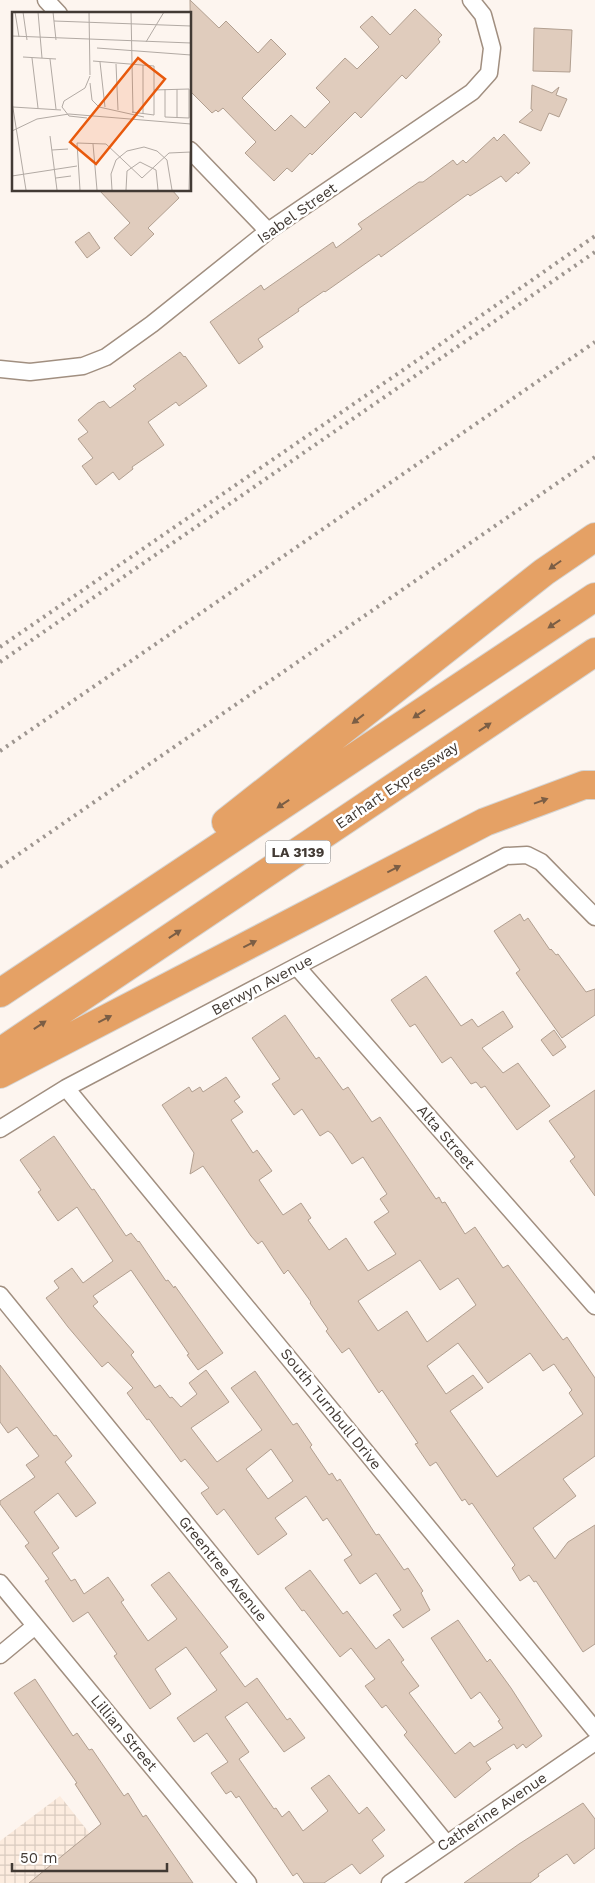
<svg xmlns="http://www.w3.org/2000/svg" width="595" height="1883" font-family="'Work Sans',sans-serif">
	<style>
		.industrial { fill: url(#industrial-grid) }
		.building { fill: #e0ccbd; stroke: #b19f90; fill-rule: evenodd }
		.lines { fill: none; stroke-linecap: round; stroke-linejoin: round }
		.minor-casing { stroke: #a18f80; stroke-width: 19 }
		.motorway-casing { stroke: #d5d4d2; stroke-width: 30 }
		.minor { stroke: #fff; stroke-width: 16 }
		.motorway { stroke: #e5a165; stroke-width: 28 }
		.rail { stroke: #9e9690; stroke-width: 4; stroke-dasharray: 2.5 5; stroke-linecap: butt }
		.oneway { fill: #7b5e45 }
		.labels { text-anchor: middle; stroke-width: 5; stroke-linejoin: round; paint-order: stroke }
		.shield { fill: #fff; stroke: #7b7571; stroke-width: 1 }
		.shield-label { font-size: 14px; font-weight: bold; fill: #423a34 }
		.street-label { font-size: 15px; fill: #423a34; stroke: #fff }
		.inset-road { fill: none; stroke: #b2aaa4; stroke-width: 1 }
		.view { fill: #e8590c; fill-opacity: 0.15; stroke: #e8590c; stroke-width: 2.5 }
		.inset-edge { fill: none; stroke: #423a34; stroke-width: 2.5 }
	</style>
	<defs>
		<pattern id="industrial-grid" width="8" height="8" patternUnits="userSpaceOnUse" patternTransform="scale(1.25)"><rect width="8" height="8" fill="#fcecdf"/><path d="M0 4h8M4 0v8" fill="none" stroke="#d9cbc0"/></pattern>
	</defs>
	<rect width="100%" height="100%" fill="#fdf5ef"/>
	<path class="industrial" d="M60,1796L129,1883H0V1841Z"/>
	<path class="building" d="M190,0L219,28L226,21L258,53L271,39L286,54L242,98L275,131L291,115L305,128L330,102L316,88L345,58L357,69L379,47L360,27L372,16L390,35L415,9L442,35L438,39L440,42L406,79L402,75L361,118L355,112L312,155L310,153L292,172L287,168L274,181L245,153L256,142L223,108L218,112L216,110L212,113L191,92Z
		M534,28L572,30L570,72L533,71Z
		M532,85L552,93L559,87L556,95L567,99L559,117L549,113L541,131L519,122L533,110L531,109Z
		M504,134L530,163L518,174L517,172L506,182L501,176L470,196L468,194L381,257L379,254L325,292L324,291L298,309L299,311L258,339L263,347L239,364L210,322L261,285L264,290L333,242L336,248L362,229L358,224L419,182H423L453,160L457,165L463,160L466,163L494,137L497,141Z
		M99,190H172L179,198L148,228L154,234L131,256L114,238L130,223Z
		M89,232L100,248L87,258L75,242Z
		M180,352L184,357L185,356L207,386L179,406L176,402L148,422L164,445L132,467L133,469L119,480L113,472L96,485L82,466L93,458L78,439L88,432L78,420L98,403L104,401L110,408L136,389L133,386Z
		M520,914L524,921L528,918L550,950L551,949L556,955L558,954L586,992L595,989V1015L562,1038L516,973L520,970L494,931Z
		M426,976L461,1026L472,1019L478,1027L503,1011L513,1027L482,1048L503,1073L518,1063L550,1106L517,1130L485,1086L481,1088L476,1082L471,1084L451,1057L442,1063L415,1024L410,1027L391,1000Z
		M285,1015L316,1059L319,1057L343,1090L348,1087L372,1122L380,1117L436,1199L439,1197L442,1203L445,1202L465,1234L475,1227L503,1268L508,1265L563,1340L567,1337L595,1378V1456L563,1479L576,1496L533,1528L555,1559L568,1542L595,1525V1644L583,1652L536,1581L534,1582L529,1575L520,1581L512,1568L515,1565L472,1503L469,1505L465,1499L462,1501L436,1462L430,1466L415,1444L418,1443L382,1390L379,1393L349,1348L342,1353L326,1331L328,1329L310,1303L311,1302L288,1270L284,1274L262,1241L258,1244L251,1236L203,1166L190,1174L194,1153L162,1105L189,1087L192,1092L200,1087L203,1092L226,1077L240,1097L234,1101L243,1112L231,1120L253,1153L257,1150L272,1171L259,1180L283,1215L301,1203L311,1218L308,1220L329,1250L346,1238L368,1271L396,1254L374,1222L389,1212L380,1199L387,1194L363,1157L352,1164L332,1134L328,1131L320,1136L302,1109L294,1115L272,1084L280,1079L252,1038ZM420,1260L440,1290L458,1278L476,1305L427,1342L407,1311L378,1331L358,1301ZM458,1343L488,1383L530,1353L543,1371L554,1364L572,1390L569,1393L583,1414L497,1477L450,1411L483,1388L473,1375L446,1394L427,1366Z
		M554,1030L566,1047L553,1056L541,1040Z
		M595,1090V1196L570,1161L575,1157L549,1121Z
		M54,1136L92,1190L94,1189L126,1236L131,1233L138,1242L139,1241L166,1281L168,1280L174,1288L175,1286L223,1353L198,1370L187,1355L189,1354L131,1270L93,1296L98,1302L93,1306L134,1352L131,1355L155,1388L160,1385L170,1398L172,1397L181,1407L197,1394L189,1383L206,1370L229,1402L191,1428L217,1462L262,1430L231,1388L255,1371L293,1425L297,1423L312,1445L310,1447L329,1475L332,1473L337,1481L340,1479L376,1535L379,1534L404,1570L408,1568L423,1591L421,1593L430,1610L403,1628L393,1615L401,1610L376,1573L360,1584L344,1560L352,1555L327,1518L323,1521L306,1496L275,1518L287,1534L258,1555L224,1509L217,1515L201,1493L209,1488L185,1459L181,1462L149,1419L147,1420L127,1393L133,1388L108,1362L102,1367L68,1327L46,1298L59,1288L54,1281L72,1268L83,1283L113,1261L77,1207L58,1221L38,1192L41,1190L20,1160ZM271,1449L293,1481L268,1499L246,1469Z
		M0,1365L54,1436L56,1435L72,1456L65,1462L96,1503L76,1517L58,1493L34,1512L59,1548L52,1553L71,1581L75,1579L84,1594L108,1577L124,1600L121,1602L148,1641L177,1619L151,1585L169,1572L228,1647L220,1653L245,1687L257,1678L287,1720L290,1718L305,1738L284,1752L247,1702L225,1717L249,1752L239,1759L274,1809L276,1808L282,1817L289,1811L303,1831L328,1811L311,1788L329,1775L359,1814L367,1807L385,1830L372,1840L384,1856L360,1874L352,1864L324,1883H304L297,1873L293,1876L239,1796L236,1798L231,1791L226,1794L211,1773L228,1762L207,1733L194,1742L177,1718L217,1690L186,1647L155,1669L171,1694L150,1709L114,1656L117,1654L88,1612L73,1622L45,1581L49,1579L25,1546L29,1543L0,1504V1501L35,1477L26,1465L39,1456L17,1427L8,1433L0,1422Z
		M310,1570L343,1614L347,1611L376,1649L389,1639L404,1660L401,1662L419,1686L409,1693L455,1754L470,1742L474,1747L503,1728L498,1721L500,1720L480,1692L471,1699L431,1638L458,1620L487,1662L490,1659L511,1688L542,1736L526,1748L523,1744L517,1749L514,1744L486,1762L491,1769L455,1798L404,1735L407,1732L386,1705L382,1708L365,1686L375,1679L351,1648L340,1657L304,1610L302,1611L285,1588Z
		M35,1679L73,1736L77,1733L89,1750L92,1749L124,1796L128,1793L143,1817L146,1815L193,1883H29L101,1824L75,1784L77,1783L14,1693Z
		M583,1803L595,1819V1848L574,1864L567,1854L538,1874L539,1876L530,1883H464L519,1844Z"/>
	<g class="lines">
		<g class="minor-casing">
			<path id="minor" d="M46,0L59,14
				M190,150L268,231
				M0,369L30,372L83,366L106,357L152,324L268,231L472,92L489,73L492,48L483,15L471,0
				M297,967L595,1306
				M66,1088L595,1730
				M0,1129L66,1088L506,856L527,855L541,862L595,917
				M0,1295L446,1843
				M0,1583L248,1883
				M0,1655L35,1626
				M390,1883L595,1742"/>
		</g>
		<g class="motorway-casing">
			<path id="motorway" d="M226,822L544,572L595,537
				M0,993L595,597
				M0,1052L595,652
				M0,1074L485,822L584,785H595"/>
		</g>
		<use href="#minor" class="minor"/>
		<use href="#motorway" class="motorway"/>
		<path class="rail" d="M0,647L422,357L595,236
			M0,662L595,252
			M0,751L595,342
			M0,867L595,457"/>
	</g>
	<defs><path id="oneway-solid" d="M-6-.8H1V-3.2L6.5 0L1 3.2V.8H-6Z" transform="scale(1.25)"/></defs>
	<g class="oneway">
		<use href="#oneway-solid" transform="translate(555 565) rotate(145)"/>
		<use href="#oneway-solid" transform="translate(554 624) rotate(146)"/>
		<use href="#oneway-solid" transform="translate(419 714) rotate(146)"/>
		<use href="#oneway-solid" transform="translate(358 719) rotate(142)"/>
		<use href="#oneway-solid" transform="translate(485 727) rotate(-34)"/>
		<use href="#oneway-solid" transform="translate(541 801) rotate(-20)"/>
		<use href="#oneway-solid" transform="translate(283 804) rotate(146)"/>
		<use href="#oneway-solid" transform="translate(394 869) rotate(-27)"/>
		<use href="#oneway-solid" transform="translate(175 934) rotate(-34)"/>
		<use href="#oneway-solid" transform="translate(250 944) rotate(-27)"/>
		<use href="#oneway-solid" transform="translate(105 1019) rotate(-27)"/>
		<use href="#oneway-solid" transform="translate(40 1025) rotate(-34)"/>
	</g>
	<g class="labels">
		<rect class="shield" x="265.5" y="840.5" width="65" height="23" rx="4"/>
		<g class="shield-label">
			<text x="298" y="857">LA 3139</text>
		</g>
		<g class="street-label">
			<text transform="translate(297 213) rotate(-35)" y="5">Isabel Street</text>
			<text transform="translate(397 785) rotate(-34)" y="5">Earhart Expressway</text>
			<text transform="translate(262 985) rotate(-28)" y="5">Berwyn Avenue</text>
			<text transform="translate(446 1137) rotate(49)" y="5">Alta Street</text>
			<text transform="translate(331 1409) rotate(51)" y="5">South Turnbull Drive</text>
			<text transform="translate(223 1569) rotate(51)" y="5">Greentree Avenue</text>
			<text transform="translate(124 1733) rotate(50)" y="5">Lillian Street</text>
			<text transform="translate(492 1812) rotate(-34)" y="5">Catherine Avenue</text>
		</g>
	</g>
	<g transform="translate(12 12)">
		<rect width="179" height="179" fill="#fdf5ef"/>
		<path class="inset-road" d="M3,0L7,25M11,0L15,28M26,0L30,46M41,0L44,28M77,0L78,63M119,0L121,101M42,9L179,14M0,24L179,31M134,30L152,0M85,36L179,43M11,45L44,47M20,46L26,96M38,47L44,97M81,49L142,54V103L120,100M88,50L93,95M104,52L106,98M131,53V102M78,71L80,88L87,95L132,105M153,77V105L177,106V77M142,78L177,77M0,90L14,178M1,95L49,98M75,106L57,104L50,95L52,89L73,76L78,64M165,106V77M0,119L25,107L57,102L179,112M38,124L45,178M81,132L85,178M40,138L56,137M0,164L65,154M44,166L59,164M130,166L157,141L179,140M68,178L65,131L94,132L130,166M100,178L99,162L104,148L115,139L132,135L145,139L155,148L160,178M114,178L115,159L128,150L144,158L146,178M177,178L178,140"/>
		<path class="view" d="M126,46L153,67L84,152L58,130Z"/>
		<rect width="179" height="179" class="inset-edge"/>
	</g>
	<path d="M12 1863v8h155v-8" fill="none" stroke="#423a34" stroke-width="2.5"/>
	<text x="20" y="1863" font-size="15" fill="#423a34" stroke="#ffffff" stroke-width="4" paint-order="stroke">50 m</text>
</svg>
